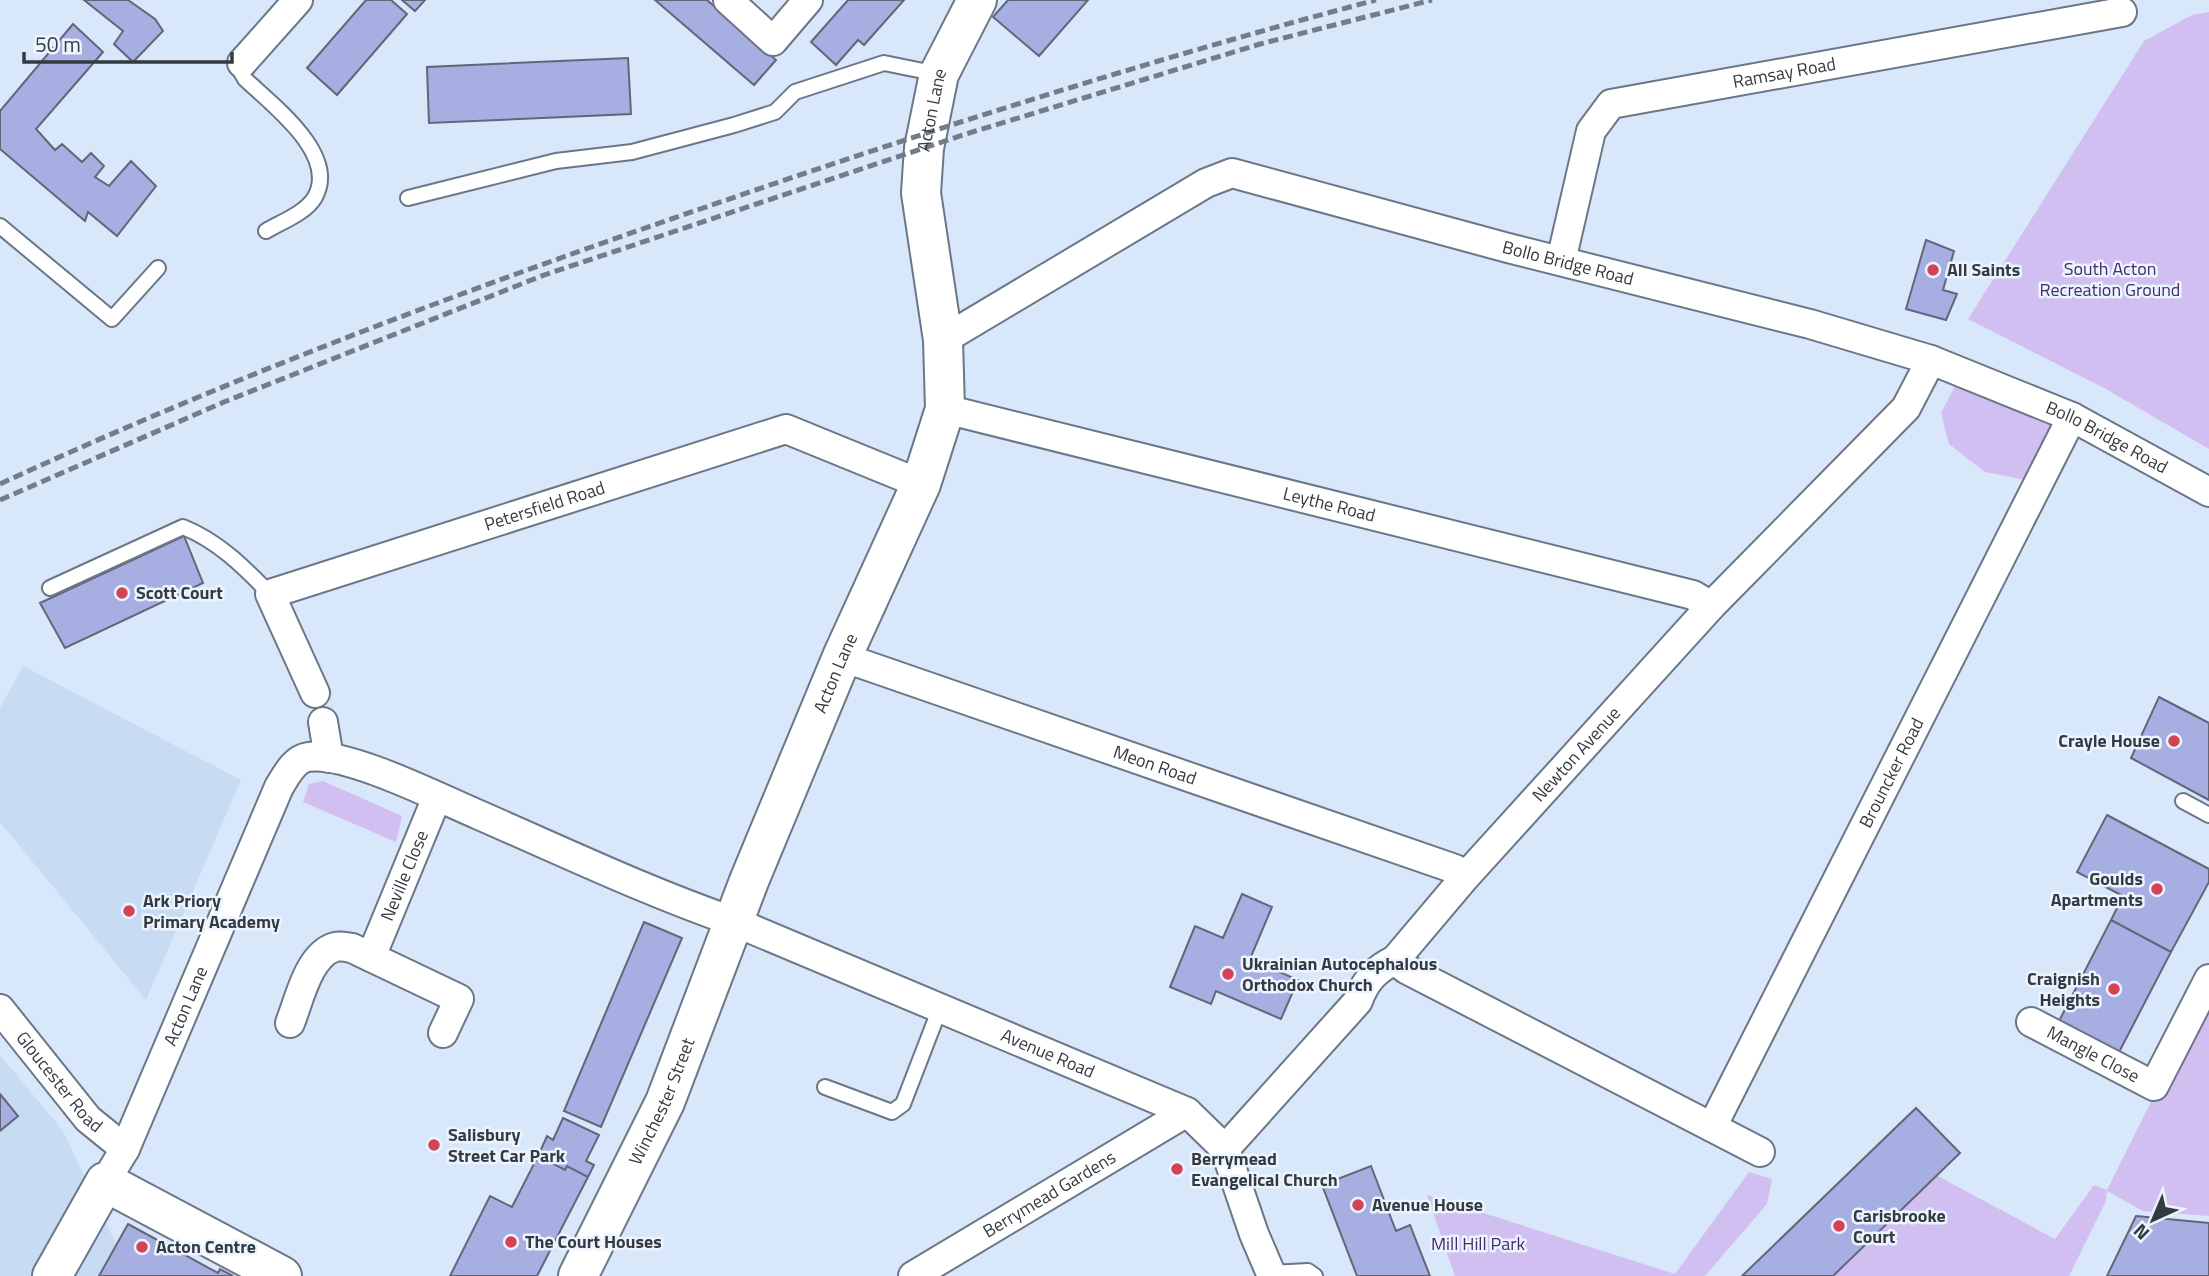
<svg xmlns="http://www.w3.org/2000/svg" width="2209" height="1276" font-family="'Titillium Web',sans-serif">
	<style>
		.built { fill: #c7dbf3 }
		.green { fill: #d2bff1 }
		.building { fill: #a6aee2; stroke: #636679; stroke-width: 2 }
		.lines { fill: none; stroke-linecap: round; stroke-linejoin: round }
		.service-casing { stroke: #6a7787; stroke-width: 18 }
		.minor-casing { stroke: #6a7787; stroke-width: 32 }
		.secondary-casing { stroke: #6a7787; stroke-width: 42 }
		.service { stroke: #fff; stroke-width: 14 }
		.minor { stroke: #fff; stroke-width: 28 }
		.secondary { stroke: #fff; stroke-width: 38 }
		.rail { stroke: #737d88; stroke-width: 5; stroke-dasharray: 10 5; stroke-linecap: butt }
		.poi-dot { fill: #d34356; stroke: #ebf4ff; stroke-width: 2.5 }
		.labels { text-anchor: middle; stroke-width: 5; stroke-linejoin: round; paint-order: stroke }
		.street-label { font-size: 18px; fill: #343a41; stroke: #ebf4ff }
		.park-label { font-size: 18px; fill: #472c69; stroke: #ebf4ff }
		.poi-label { font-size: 18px; font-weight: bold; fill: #343a41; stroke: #ebf4ff; text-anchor: start }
	</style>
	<rect width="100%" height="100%" fill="#d8e7f9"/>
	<path class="built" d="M23,666L241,780L146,1000L0,822V708Z
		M0,1055L63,1131L121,1255L160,1276H0Z"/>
	<path class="green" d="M2209,12V449L2104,388L1968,319L2144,41L2192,15Z
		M1957,382L2058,427L2031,481L1985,472L1949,444L1941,413Z
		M323,781L402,816L396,842L303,802L309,784Z
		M2209,985V1216L2143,1211L2107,1191L2106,1201L2069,1276H1833L1936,1175L2055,1239L2094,1185L2107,1190Z
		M1749,1172L1772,1179L1767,1204L1705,1276H1455L1427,1195L1675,1274Z"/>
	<path class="building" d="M84,0H128L155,19L163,31L133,62L114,44L123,31Z
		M366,0H391L407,14L337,95L307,68Z
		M402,0H425L415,11Z
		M655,0H707L776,60L754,85Z
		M848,0H904L864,45L858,40L836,65L811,42Z
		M1008,0H1088L1039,56L993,17Z
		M73,24L103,52L36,129L55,150L62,144L82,162L91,153L104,166L95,177L109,186L131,161L156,186L117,236L88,212L85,221L0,149V111Z
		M628,58L631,114L429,123L427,67Z
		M1926,240L1954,251L1943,290L1957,294L1946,320L1906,309Z
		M184,536L203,583L65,648L40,603Z
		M2159,697L2209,723V800L2131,758Z
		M2107,815L2209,869V882L2171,952L2111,920L2123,896L2077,872Z
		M1242,894L1272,907L1250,959L1298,980L1281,1019L1216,991L1211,1004L1170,987L1195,926L1223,938Z
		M2111,920L2171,952L2116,1058L2056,1027Z
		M644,922L682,938L601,1127L564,1111Z
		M0,1094L18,1116L0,1131Z
		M1916,1108L1960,1153L1833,1276H1742Z
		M563,1118L599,1135L586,1161L594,1165L588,1177L567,1166L565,1170L538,1156L547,1136L553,1140Z
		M538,1156L565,1170L567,1166L588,1177L537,1276H450L490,1196L512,1207Z
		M1371,1166L1396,1231L1410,1225L1430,1276H1357L1322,1185Z
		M2136,1216L2209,1223V1276H2107Z
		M128,1224L218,1273L220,1269L233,1276H99Z"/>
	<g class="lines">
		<g class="service-casing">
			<path id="service" d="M242,63L241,72L245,79C271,104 339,154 315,197C306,213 281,222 266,231
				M408,198L556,161L632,152L734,125L775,112L795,92L884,63L938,74
				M0,226L112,319L158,268
				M50,588L183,527C218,541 244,567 270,594
				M2183,801L2209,815
				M825,1087L892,1112L903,1104L940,1008
				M1271,1273L1308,1271L1315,1276"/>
		</g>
		<g class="minor-casing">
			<g id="minor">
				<path d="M728,0L773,41L808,0"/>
				<path d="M242,63L298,0"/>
				<path id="s1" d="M1561,261L1591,131L1611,104L2122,12"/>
				<path id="s2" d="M943,340L1206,183L1232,173L1508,248L1810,324L1931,360L2072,417L2209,492"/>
				<path id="s3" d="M945,409L1693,595L1711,606"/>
				<path id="s4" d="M842,657L1455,869L1466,876"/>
				<path id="s5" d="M315,693L270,594L786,429L921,484"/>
				<path d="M323,722L329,758"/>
				<path id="s6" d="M371,957L437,797"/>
				<path d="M1395,960L1406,969L1760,1152"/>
				<path id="s7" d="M0,1009L88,1119L125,1149"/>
				<path id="s8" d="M2031,1022L2154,1086L2209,979"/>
				<path d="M290,1023C299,1001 308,955 335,947C339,946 347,947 352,948L459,999L443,1033"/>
				<path id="s9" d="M1712,1127L2072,417"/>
				<path id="s10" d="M1225,1149L1358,1001C1365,981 1376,969 1395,960L1466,876L1711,606L1906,408L1931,360"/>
				<path id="s11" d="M105,1182L125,1149L279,787C286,776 294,759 308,757C347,751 441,799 479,815C564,852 648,892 735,922L1187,1112L1225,1149L1254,1234L1272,1276"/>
				<path id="s12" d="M913,1276L1187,1112"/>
			</g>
		</g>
		<g class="secondary-casing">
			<g id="secondary">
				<path d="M52,1276L105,1182L282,1276"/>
				<path id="s13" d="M578,1276L665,1102L749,881L842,657L921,484L945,409L943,340L921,193L924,148L939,74L977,0"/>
			</g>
		</g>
		<use href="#service" class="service"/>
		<use href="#minor" class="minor"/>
		<use href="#secondary" class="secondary"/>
		<path class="rail" d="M0,484C229,378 465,290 703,208C926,131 1149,60 1376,0
			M0,500L224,402L544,275L966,134L1260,44L1432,0"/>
	</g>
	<g class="poi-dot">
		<circle cx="1933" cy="270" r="7"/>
		<circle cx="122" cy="593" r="7"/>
		<circle cx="2174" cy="741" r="7"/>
		<circle cx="2157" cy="889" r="7"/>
		<circle cx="129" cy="911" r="7"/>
		<circle cx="1228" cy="974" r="7"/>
		<circle cx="2114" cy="989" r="7"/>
		<circle cx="434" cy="1145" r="7"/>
		<circle cx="1177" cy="1169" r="7"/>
		<circle cx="1358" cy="1205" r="7"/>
		<circle cx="1839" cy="1226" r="7"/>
		<circle cx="511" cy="1242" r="7"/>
		<circle cx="142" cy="1247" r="7"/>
	</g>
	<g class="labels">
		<g class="street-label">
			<text dy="6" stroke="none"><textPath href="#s1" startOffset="343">Ramsay Road</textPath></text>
			<text dy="6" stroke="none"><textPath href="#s13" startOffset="1244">Acton Lane</textPath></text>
			<text dy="6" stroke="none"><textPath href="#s2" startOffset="682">Bollo Bridge Road</textPath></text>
			<text dy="6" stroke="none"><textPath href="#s2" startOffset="1250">Bollo Bridge Road</textPath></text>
			<text dy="6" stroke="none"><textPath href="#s3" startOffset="396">Leythe Road</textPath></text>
			<text dy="6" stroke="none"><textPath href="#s5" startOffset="397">Petersfield Road</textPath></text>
			<text dy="6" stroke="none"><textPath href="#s13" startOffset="656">Acton Lane</textPath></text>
			<text dy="6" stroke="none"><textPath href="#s10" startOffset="530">Newton Avenue</textPath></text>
			<text dy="6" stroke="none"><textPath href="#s4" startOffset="331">Meon Road</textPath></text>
			<text dy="6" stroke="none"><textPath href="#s9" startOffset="397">Brouncker Road</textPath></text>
			<text dy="6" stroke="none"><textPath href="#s6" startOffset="88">Neville Close</textPath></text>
			<text dy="6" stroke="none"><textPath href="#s11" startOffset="194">Acton Lane</textPath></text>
			<text dy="6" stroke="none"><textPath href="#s11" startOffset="1274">Avenue Road</textPath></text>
			<text dy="6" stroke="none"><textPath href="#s8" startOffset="70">Mangle Close</textPath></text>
			<text dy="6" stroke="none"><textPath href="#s7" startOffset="94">Gloucester Road</textPath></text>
			<text dy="6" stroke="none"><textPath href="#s13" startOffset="194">Winchester Street</textPath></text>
			<text dy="6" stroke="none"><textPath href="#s12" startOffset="159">Berrymead Gardens</textPath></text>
		</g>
		<g class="park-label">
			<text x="2110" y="275">South Acton<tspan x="2110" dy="21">Recreation Ground</tspan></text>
			<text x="1478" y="1250">Mill Hill Park</text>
		</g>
		<g class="poi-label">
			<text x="1947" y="276">All Saints</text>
			<text x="136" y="599">Scott Court</text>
			<text x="2160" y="747" text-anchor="end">Crayle House</text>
			<text x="2143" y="885" text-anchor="end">Goulds<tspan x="2143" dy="21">Apartments</tspan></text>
			<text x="143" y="907">Ark Priory<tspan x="143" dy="21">Primary Academy</tspan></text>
			<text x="1242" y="970">Ukrainian Autocephalous<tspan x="1242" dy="21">Orthodox Church</tspan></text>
			<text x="2100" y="985" text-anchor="end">Craignish<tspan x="2100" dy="21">Heights</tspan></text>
			<text x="448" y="1141">Salisbury<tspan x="448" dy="21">Street Car Park</tspan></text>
			<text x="1191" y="1165">Berrymead<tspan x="1191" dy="21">Evangelical Church</tspan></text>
			<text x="1372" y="1211">Avenue House</text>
			<text x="1853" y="1222">Carisbrooke<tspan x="1853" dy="21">Court</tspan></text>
			<text x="525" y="1248">The Court Houses</text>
			<text x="156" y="1253">Acton Centre</text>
		</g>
	</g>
	<g transform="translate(2153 1220) rotate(224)" stroke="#ebf4ff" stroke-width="5" paint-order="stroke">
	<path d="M0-5L12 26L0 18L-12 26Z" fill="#343a41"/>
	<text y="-10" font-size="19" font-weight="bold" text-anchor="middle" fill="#343a41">N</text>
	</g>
	<path d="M24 52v10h208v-10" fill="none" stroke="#343a41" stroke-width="3.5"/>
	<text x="35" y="52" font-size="21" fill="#343a41" stroke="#ebf4ff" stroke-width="5" paint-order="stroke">50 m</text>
</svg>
